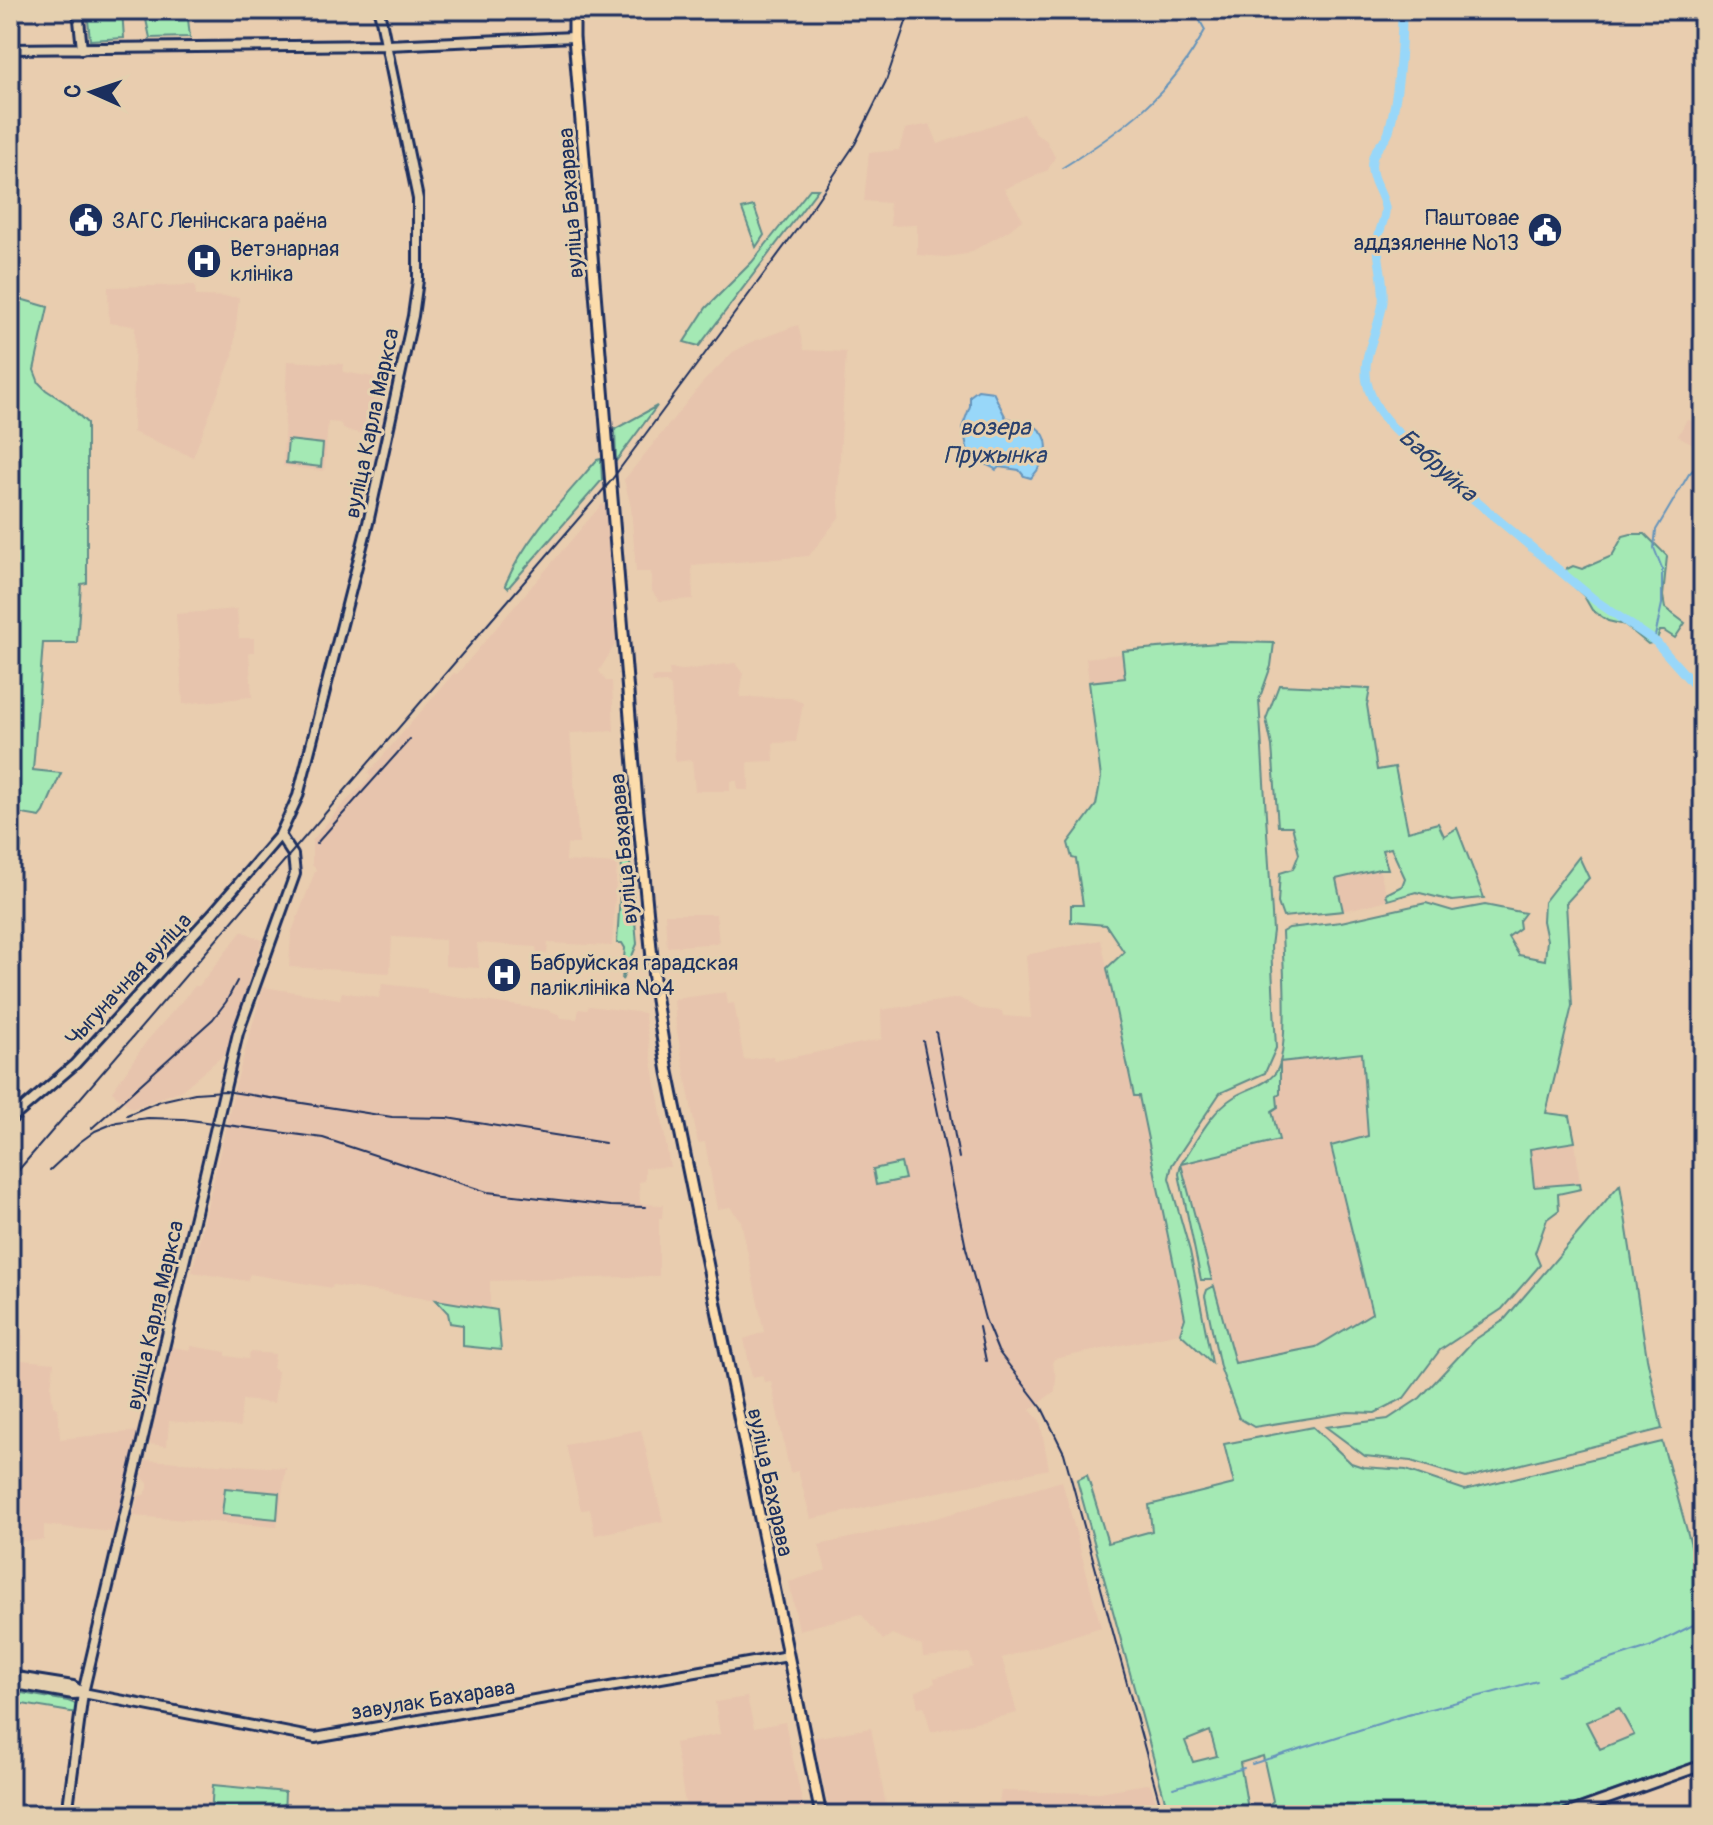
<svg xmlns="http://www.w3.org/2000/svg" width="1713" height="1825" font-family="Pangolin,sans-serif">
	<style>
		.built { fill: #e7c4ad }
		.green { fill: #a4e9b4; stroke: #608c89; stroke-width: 2; fill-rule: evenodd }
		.water { fill: #98d7f9; stroke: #6694bb; stroke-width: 2 }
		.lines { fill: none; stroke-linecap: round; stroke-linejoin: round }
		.stream { stroke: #6694bb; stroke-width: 2 }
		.river { stroke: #98d7f9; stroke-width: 9 }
		.secondary-casing { stroke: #1b2f5e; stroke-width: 14 }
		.primary-casing { stroke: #1b2f5e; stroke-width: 15 }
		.secondary { stroke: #e5d0af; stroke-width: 8 }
		.primary { stroke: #fcdcac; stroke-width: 9 }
		.rail { stroke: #1b2f5e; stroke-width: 2 }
		.labels { text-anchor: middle; stroke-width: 6; stroke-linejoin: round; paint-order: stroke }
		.street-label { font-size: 22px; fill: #1b2f5e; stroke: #e5d0af }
		.poi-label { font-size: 22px; fill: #1b2f5e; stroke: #e5d0af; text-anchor: start }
		.water-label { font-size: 24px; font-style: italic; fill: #28406e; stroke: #e5d0af }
	</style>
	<rect width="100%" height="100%" fill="#e9cdaf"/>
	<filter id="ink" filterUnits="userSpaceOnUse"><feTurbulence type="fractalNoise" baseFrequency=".0125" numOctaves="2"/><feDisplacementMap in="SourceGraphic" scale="16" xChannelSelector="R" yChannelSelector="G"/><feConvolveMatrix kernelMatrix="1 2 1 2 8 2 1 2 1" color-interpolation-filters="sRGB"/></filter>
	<g filter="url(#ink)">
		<path class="built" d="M1024,114L1037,135L1046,140L1055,157L1048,170L1004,189L1023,219L1008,231L967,254L945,257L917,255V225L891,226L889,203L864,201L869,153L899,150L905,129L930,124L938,144Z
			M195,285L196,296L239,297L233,355L193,457L133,432L135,326L109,323L108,287Z
			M798,325L804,350L846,352L838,490L840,516L809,556L692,566L693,599L659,601L652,591L651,572H636L631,507L624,480L703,382L733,352L754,341Z
			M287,361L343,364V372L374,377V380L388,383L373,436L345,430L340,423L328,422L324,471L283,466Z
			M1687,419L1703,427L1701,448L1678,436Z
			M602,504L606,506L616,643L599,671L606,681H612L614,731L570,733L579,844H567L566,861L617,864L612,946L548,943L547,954L537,953L536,947L477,943L479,968L445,966V940L392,937L390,973L289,967L291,934L316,869L312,865V841L341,806L371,777L368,773L454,673L457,674Z
			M237,609L239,638H254V652H249L252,697L183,704L176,614Z
			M1122,654L1125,678L1089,682L1086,658Z
			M735,663L743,674L740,697L791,698L803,703L796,742L773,743L774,761L748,762L749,790H738L737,781H730V791H695L692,760L675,762L671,686L666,682L653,683L652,677H670L669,669L684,670Z
			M1379,868L1388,900L1343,911L1336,879Z
			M665,914H716L719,943L667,947Z
			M242,931L262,940L226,1053L182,1090L132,1109L112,1092L146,1042L195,986H199Z
			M1101,940L1134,1095H1139L1185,1318L1180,1333L1054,1359L1052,1363L1056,1377L1055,1391L1030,1410L1040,1421L1049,1469L811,1519L798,1471L790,1473L771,1381L764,1382L762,1375L752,1377L744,1339L764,1332L741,1221L730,1207L717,1209L705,1142L698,1143L676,1026L674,999L726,992L728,1004L734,1003L744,1060L773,1056L774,1061L882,1039L881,1010L959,998L980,1009L1002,1011L1003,1016L1031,1018L1026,955Z
			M382,984L427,989V993L548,1010L560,1015L561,1018L577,1019L579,1009L587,1010L589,1006L644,1013L670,1167L645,1168V1181L639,1182L640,1204L663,1205L662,1218H659V1276L490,1281V1308L333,1285L332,1288L250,1274L247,1281L192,1272L235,1087L263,987L340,999L342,992L379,998Z
			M1362,1053L1368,1136L1331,1147L1372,1313L1316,1347L1235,1363L1181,1164L1279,1140L1272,1111L1277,1095L1280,1094V1062Z
			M1575,1142L1580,1183L1533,1188L1530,1148Z
			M10,1331L23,1335L21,1360L54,1363L51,1387L53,1406L58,1409L60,1439L140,1431L114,1532L44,1525V1540L10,1542Z
			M191,1346L226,1352V1356L248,1359L250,1352L275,1354L273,1369L278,1371L274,1403L242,1400L240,1427L169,1421L167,1446L148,1444L171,1347L190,1350Z
			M641,1430L663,1521L595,1535L590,1509L581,1510L566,1445Z
			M146,1460L286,1468L277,1527L133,1516L138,1496L144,1495L148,1489V1483L142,1477Z
			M1062,1481L1101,1627L1002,1658L1017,1713L931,1732L924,1706L918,1707L915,1692L935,1683L934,1678L973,1667L970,1653L923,1657L922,1646L892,1634L883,1640L861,1614L799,1630L789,1582L826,1570L819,1545L936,1518Z
			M747,1697L754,1728L785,1722L805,1815H687L675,1743L720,1734L715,1702Z
			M1619,1708L1635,1735L1600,1749L1586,1722Z
			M871,1728L886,1805L830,1815L813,1738Z
			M1146,1784L1151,1785L1160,1815H997L1001,1791L1094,1793Z"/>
		<path class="green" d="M87,10H122L124,38L90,40Z
			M144,10H187L190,37L150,38Z
			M810,189H818L699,346L684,342L706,308L752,262Z
			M754,206L764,235L756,247L742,209Z
			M10,296L48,307L34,370L39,383L46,390L66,403L87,423V583L81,584L77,643H43L33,770L61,773L44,812L40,817L10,812Z
			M657,406L616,461L615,429Z
			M288,440L323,444L321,467L286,463Z
			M601,459L602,480L508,588L505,585C526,537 563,499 597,460Z
			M1631,534H1645L1667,556L1663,596L1665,608L1685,623L1675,638L1664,631H1660L1656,642L1648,644L1625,625L1608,621L1592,610L1584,596L1564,577L1567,569L1573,566L1582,569L1612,556L1623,536Z
			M1230,642L1274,643L1271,666L1259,700L1273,931L1271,946L1276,1048L1265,1073L1220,1093L1172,1165L1169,1178L1190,1251L1212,1363L1180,1333L1185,1318L1139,1096H1134L1107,968L1124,952L1106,925L1071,922V905H1083L1076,859L1072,858L1068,843L1096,805L1101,778L1089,682L1125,678L1122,651Z
			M1279,685L1370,689L1367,705L1377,770L1395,767L1408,831L1438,823L1444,836L1457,828L1484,898L1452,901L1416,892L1388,900L1386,894L1402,886L1405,878L1391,848L1382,850L1388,869H1379L1336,879L1343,911L1283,917L1278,903L1280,873L1293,869L1299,854L1292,826H1278L1272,746L1266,719Z
			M10,814L20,822L21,848L10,878Z
			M1579,857L1589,878L1566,903L1572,1006L1546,1113L1570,1116L1575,1142L1530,1149L1534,1187L1580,1183L1581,1189L1558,1194L1559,1210L1547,1219L1535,1253L1540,1265L1502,1309L1440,1350L1404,1398L1375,1413L1348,1412L1254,1427L1239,1418L1220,1367L1205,1296L1207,1290L1214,1286L1235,1363L1316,1347L1372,1313L1331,1146L1368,1136L1362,1053L1280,1062V1094L1277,1096L1278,1107L1272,1111L1279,1140L1181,1164L1212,1280H1201L1179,1174L1181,1164C1196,1142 1211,1111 1234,1097C1247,1088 1266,1086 1276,1072C1290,1051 1283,960 1282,932L1289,928L1341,922L1426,903L1453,911L1485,905L1525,913L1519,921L1520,928L1508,937L1519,955L1545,960L1547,940L1543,921L1544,902Z
			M622,862L630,863L637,944L622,980L625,948L622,943H617Z
			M901,1163L905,1179L876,1185L873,1169Z
			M1620,1184L1647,1358L1662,1429L1466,1478L1411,1461L1365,1456L1326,1427L1388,1419L1420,1398L1473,1341L1504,1320Z
			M436,1300L497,1310L501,1350L463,1346V1325L450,1323L448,1313Z
			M1313,1427L1351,1463L1363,1467L1406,1470L1465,1490L1662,1442L1695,1559L1703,1557V1759L1545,1815H1258L1273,1801L1263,1756L1240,1763L1249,1815H1169L1077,1480L1087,1475L1108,1543L1152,1531L1149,1505L1234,1484L1224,1444ZM1619,1708L1634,1735L1600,1749L1586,1722ZM1210,1731L1217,1756L1193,1762L1185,1741Z
			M225,1488L279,1493L277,1519L222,1514Z
			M10,1691L68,1701L76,1704L77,1713L10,1702Z
			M213,1785L285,1792L284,1815H211Z"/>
		<path class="water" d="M978,390L993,392L1006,418C1012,419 1032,424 1036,427C1057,442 1043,465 1031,478L1024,476L1019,470L999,467L996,470C988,463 976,464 969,453C965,446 967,438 962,428L970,406V396Z"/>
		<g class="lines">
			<path class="stream" d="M1062,168C1123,130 1171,95 1205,30L1194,10
				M1654,641L1662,604V568L1654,548L1656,530L1689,474L1703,460
				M1558,1676L1652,1646L1703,1620
				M1252,1764L1400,1717L1537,1681
				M1173,1788L1244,1768"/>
			<path class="river" d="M1402,10C1402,50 1399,92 1389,131C1387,142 1374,146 1372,161C1369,178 1382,191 1385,207C1387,218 1378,229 1378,242C1377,261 1385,282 1383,302C1379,333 1358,358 1369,390C1384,434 1431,454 1459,487L1596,601L1656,642L1703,695"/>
			<g class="secondary-casing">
				<path id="secondary" d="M78,10L82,49
					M10,49L387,45L574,37
					M10,1120L75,1064L213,913L280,835L298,796L368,523L413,316L418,280V199L379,10
					M10,1676L73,1686L83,1693
					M10,1683L73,1694L83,1693L315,1738L788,1656
					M67,1815L83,1693L238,1033L295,874L293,855L280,835
					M1563,1815L1703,1765"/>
			</g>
			<g class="primary-casing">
				<path id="primary" d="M574,10V37L637,802L656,1000L668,1072L821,1815"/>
			</g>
			<use href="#secondary" class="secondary"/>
			<use href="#primary" class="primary"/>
			<path class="rail" d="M316,844L410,739
				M936,1032L959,1158
				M923,1041L966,1248L985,1319L998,1351L1042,1408L1064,1453L1163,1815
				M127,1115L160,1101L195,1093L225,1091L392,1117L447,1118L605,1143
				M92,1128L213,1019L226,1002L237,981
				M50,1170L80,1142L95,1131L117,1122L148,1118L183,1119L323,1138L487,1192L611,1206L645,1207
				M10,1180L610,482L803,221L855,144L886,81L910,10
				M979,1327L986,1361"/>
		</g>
	</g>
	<defs>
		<g id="civic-disc" transform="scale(1.8)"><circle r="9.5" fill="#1b2f5e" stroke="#e5d0af"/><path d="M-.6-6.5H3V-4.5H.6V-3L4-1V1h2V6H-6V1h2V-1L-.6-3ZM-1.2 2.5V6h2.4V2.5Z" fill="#fff"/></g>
		<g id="hospital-disc" transform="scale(1.8)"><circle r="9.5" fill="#1b2f5e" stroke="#e5d0af"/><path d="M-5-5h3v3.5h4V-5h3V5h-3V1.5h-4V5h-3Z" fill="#fff"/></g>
	</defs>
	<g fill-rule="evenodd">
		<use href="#civic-disc" x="86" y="220"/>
		<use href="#civic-disc" x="1545" y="230"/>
		<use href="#hospital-disc" x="204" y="261"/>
		<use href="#hospital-disc" x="504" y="975"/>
	</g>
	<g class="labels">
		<g class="street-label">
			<text transform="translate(570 203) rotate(-94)" y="8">вуліца Бахарава</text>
			<text transform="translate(371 423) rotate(-78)" y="8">вуліца Карла Маркса</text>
			<text transform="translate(623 849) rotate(-95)" y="8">вуліца Бахарава</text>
			<text transform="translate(128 979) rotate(-47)" y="8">Чыгуначная вуліца</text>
			<text transform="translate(154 1315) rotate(-77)" y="8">вуліца Карла Маркса</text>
			<text transform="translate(771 1482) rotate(78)" y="8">вуліца Бахарава</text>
			<text transform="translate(433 1699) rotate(-9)" y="8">завулак Бахарава</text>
		</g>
		<g class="poi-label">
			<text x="1519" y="225" text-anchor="end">Паштовае<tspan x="1519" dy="25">аддзяленне №13</tspan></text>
			<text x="112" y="228">ЗАГС Ленінскага раёна</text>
			<text x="230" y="256">Ветэнарная<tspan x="230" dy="25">клініка</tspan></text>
			<text x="530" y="970">Бабруйская гарадская<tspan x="530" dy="25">паліклініка №4</tspan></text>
		</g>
		<g class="water-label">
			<text x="995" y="435">возера<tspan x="995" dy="28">Пружынка</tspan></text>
			<text transform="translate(1438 465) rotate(42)" y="8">Бабруйка</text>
		</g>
	</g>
	<rect width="1713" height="1825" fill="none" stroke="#e5d0af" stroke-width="40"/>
	<rect x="20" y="20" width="1673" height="1785" fill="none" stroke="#1b2f5e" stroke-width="3" filter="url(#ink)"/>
	<g transform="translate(92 92) rotate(273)" stroke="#e5d0af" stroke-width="6" paint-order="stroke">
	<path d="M0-6L14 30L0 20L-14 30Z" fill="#1b2f5e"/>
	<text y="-12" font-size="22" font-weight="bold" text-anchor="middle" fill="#1b2f5e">С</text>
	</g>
</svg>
